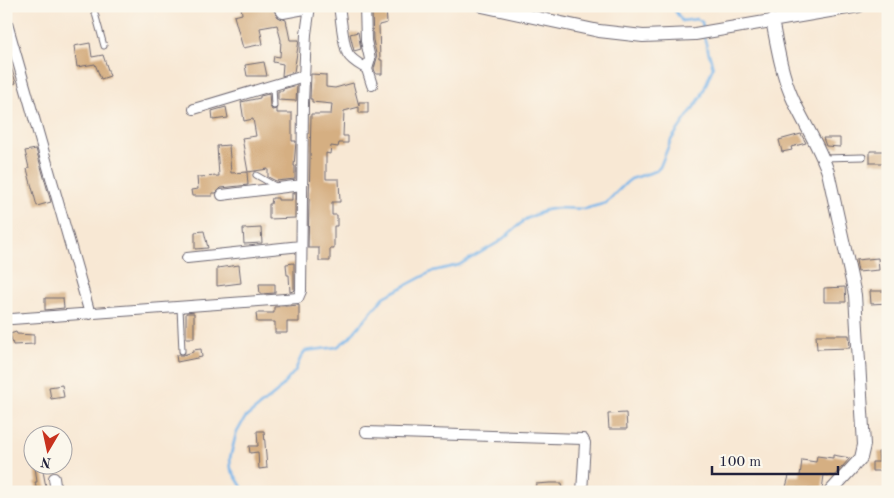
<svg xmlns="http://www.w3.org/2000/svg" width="894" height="498" font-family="'Old Standard TT',serif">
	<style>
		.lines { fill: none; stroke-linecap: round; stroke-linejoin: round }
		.stream { stroke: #78b5ea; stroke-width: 2.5 }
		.building { fill: #d5af82 }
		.service-casing { stroke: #6d6771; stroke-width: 7 }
		.minor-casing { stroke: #6d6771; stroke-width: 12 }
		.tertiary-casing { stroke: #6d6771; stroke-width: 14 }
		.service { stroke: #fff; stroke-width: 5 }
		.minor { stroke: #fff; stroke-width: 10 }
		.tertiary { stroke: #fff; stroke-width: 12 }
	</style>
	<rect width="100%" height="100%" fill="#fbf7ec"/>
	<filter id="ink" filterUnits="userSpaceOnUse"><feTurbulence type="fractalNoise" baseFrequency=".02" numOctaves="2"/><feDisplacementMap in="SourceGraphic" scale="10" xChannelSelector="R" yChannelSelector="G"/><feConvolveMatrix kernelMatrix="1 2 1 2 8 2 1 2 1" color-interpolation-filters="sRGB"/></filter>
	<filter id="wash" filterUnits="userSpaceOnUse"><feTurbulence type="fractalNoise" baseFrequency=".0096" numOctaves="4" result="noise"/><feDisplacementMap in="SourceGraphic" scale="20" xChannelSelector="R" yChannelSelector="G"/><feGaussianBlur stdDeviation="1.12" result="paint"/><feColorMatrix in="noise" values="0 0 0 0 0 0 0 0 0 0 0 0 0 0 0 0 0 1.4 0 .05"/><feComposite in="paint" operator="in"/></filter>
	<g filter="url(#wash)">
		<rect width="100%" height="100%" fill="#f8e8d4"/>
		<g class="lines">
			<path class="stream" d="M672,6L682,21L697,19L702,22L703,29
				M245,492L231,469L230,458L236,434L245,418L277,392L295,371L301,357L305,351L337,347L349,338L384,297L433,271L459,265L499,242L526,219L546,210L558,208L585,209L606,203L626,183L631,179L656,171L660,167L671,140L701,97L713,67L704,37"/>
		</g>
		<g id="blocks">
			<path class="building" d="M241,6H271L278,17L286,20L290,40H299L294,72L282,76L283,64L273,62L274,56L280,57L281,40L277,25L260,28L263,44L243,48L234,16L242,14Z
				M386,9L387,23L379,25L380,60H382V74H376L374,69L377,58L373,40L372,11Z
				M358,32L361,49L354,51L350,34Z
				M90,43L92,57L103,55L110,76L101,79L95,64L77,67L74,46Z
				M8,57L16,83L6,86V58Z
				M264,62L267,76H247L245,65Z
				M311,74L326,75V87L335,88L353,83L359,106V102H368V113H359V107L344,111L343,136H348V143H339L338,147L331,146L330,154L326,153V179H339L340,202H332V215H337V226H334V248H330V261H319V248H308L311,114H331L332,104L312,102V99H310Z
				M297,85L296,101L278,100V91H283V89Z
				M269,94L270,106L272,110L277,109V113H292V141H296L294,166H295V179L276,181L268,177V169L248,172L242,138L256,136L253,119L244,121L241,102L260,98V96Z
				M226,107L228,118L213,120L212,111Z
				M801,134L806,143L791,147L792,150L782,152L779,140Z
				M823,138H840V147L826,146Z
				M229,145L231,173L247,172L248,185L221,188L216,193H212V196H192L191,190L198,189L197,177L219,176L217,146Z
				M36,149L51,202L37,206L27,169L29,168L25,151Z
				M870,151H888V163H870Z
				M292,193H295V218L269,219V204H271L272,198H278V200H292Z
				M261,228L262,243L244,244L243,229Z
				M204,231L208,248L195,249V232Z
				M878,258L879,270L858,272L856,260Z
				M294,263V290L293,291L290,292L289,275H287L286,264Z
				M239,265L241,283L217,286V268Z
				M259,284H275V293L260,294Z
				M845,287L846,302H824V288Z
				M870,291H888V303L871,304Z
				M45,298H63L64,308L45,310Z
				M299,305V322H287V333H275V322H257L256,313H274V307Z
				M186,313H194V338H186Z
				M16,332L17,334L34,335V344L13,345L10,334Z
				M816,335H849L850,348L817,349Z
				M201,349L202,357L177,362L176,355H183L193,352V350Z
				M62,385L64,397L51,399L49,387Z
				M626,413L627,429H609L608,414Z
				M257,431H264L267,468L259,469L258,452L250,453L249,446H258Z
				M878,452H888V471H872V462H879Z
				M833,455L850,458L834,476L824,475L822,490L786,487L789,476H800L802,460L816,462L817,456L833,458Z
				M35,466H42L47,492H37L35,482H37Z
				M550,483H562L563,492H536V484Z"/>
		</g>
	</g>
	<g filter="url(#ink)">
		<use href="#blocks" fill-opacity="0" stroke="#6d6771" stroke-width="1"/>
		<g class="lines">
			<g class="service-casing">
				<path id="service" d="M93,6L104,46
					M273,86L274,106
					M824,158L863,157
					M256,175L277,187
					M180,308L182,351"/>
			</g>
			<g class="minor-casing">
				<path id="minor" d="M278,6L283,13L310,8
					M339,6C341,17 343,46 348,54C352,61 361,65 367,69
					M365,6L366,41L370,59L367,69L372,85
					M6,20L90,314
					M194,109L304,76
					M222,195L302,185
					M187,258L301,246
					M12,319L298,298L301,291L303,103L306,34L310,6
					M366,432L583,439L585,443L582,492
					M54,478L56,492"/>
			</g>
			<g class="tertiary-casing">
				<path id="tertiary" d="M482,6L599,31L643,36L695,34L859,6
					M772,20C777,45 781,71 791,95C802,121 819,145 828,172L855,295L864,445L861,458L830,492"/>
			</g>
			<use href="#service" class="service"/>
			<use href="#minor" class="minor"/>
			<use href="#tertiary" class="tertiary"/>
		</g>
	</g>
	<rect width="894" height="498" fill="none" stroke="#fbf7ec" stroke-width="25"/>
	<g transform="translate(48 450) rotate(189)"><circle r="24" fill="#fbf7ec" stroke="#a4a2a5"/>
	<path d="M0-4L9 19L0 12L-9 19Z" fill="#c8321e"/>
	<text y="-8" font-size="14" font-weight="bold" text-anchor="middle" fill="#22223b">N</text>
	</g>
	<path d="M712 466v8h126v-8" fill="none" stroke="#22223b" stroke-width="2.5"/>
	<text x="719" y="466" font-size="15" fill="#22223b" stroke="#fbf7ec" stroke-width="4" paint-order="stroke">100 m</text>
</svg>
